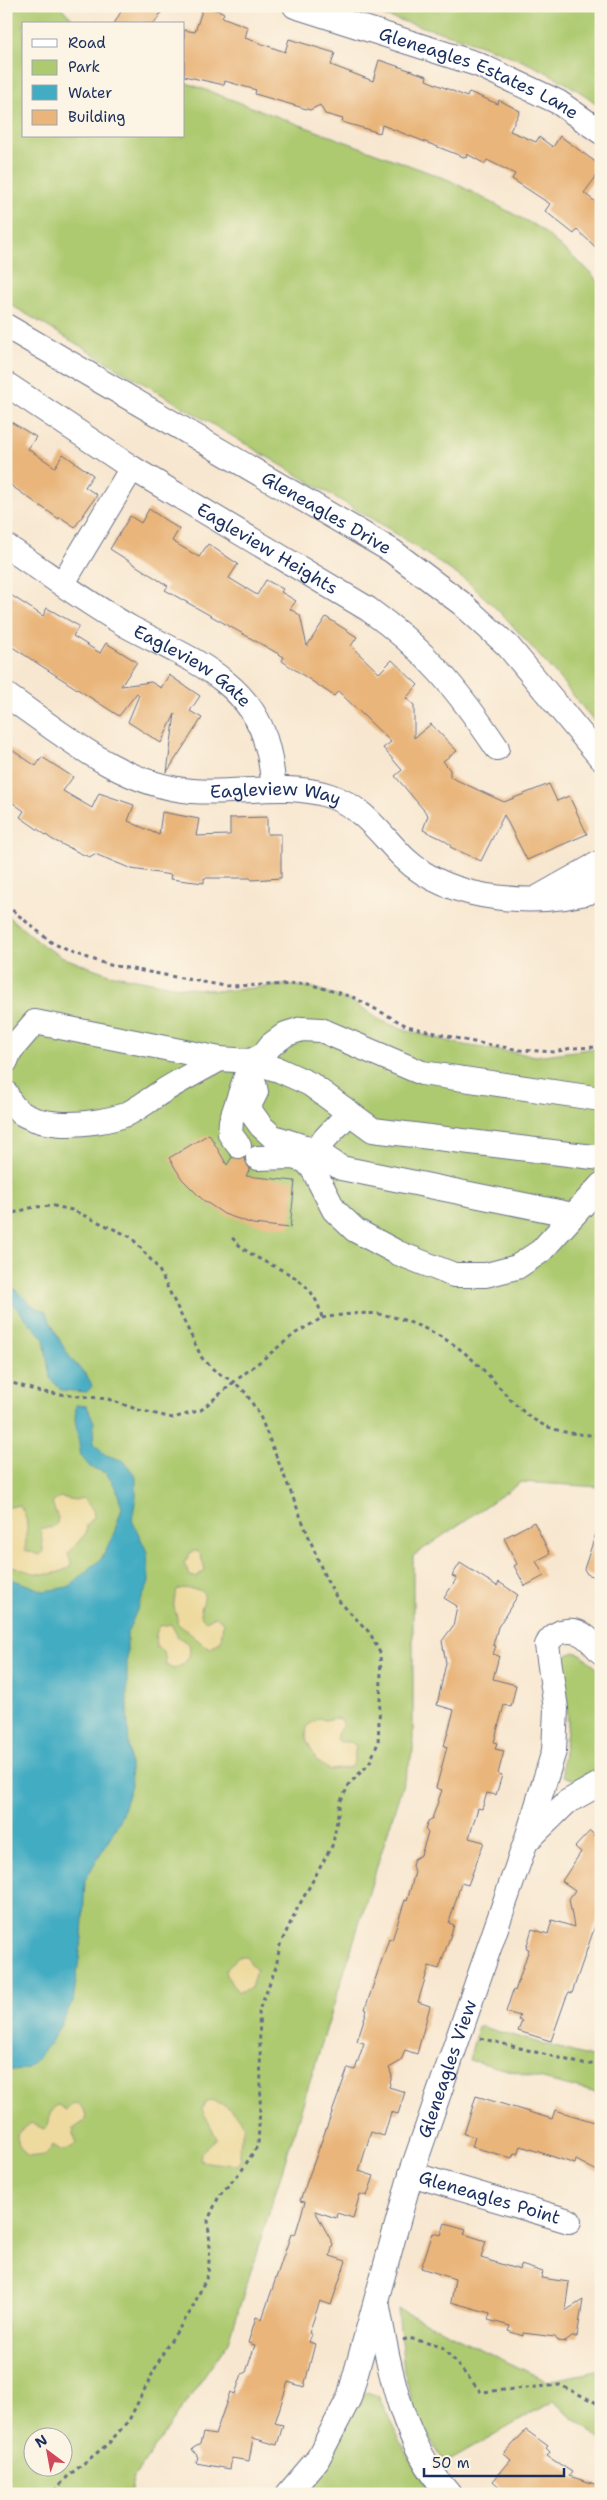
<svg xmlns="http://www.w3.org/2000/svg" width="607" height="2500" font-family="'Shantell Sans',sans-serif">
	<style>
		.green { fill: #aeca71; stroke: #647c68; fill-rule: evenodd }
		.sand { fill: #eeda9e; stroke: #84847e }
		.water { fill: #42acc2; stroke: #2e6e90 }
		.building { fill: #e9b57a }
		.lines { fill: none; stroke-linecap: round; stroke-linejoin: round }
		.minor-casing { stroke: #686f86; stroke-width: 26 }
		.path { stroke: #686f86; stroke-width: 3; stroke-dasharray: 4 4; stroke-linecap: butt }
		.minor { stroke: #fff; stroke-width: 24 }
		.labels { text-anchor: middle; stroke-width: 4.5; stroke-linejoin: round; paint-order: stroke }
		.street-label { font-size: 18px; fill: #1b2f5e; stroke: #fcf5e5 }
	</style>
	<rect width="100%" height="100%" fill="#fcf5e5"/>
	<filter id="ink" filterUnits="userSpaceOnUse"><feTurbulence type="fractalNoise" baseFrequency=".02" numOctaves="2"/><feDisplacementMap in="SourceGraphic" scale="10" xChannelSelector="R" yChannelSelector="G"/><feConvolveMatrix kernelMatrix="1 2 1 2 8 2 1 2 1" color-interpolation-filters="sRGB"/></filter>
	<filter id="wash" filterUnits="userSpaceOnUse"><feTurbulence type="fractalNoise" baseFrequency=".0096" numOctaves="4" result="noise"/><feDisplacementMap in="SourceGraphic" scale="20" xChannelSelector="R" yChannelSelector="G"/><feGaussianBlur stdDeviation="1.12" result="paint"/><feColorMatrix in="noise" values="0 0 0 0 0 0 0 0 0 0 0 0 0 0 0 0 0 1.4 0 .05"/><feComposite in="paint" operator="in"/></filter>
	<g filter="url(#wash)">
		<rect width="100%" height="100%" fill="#f8e7d0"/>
		<path class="green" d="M6,6H60L77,24H24V136H184V82L449,180L538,227L588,270L601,285V730L560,679L505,617L468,582L389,529L6,302Z
			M350,6H601V107C529,50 436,32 350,6Z
			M6,915L45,947L67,959L109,974L178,987L222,991L283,985L311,987L353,1002L380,1020L404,1030L464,1045L536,1056L590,1049L601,1050V1487L521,1482L413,1556V1751L229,2341L134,2477L130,2494H6ZM32,2438H62V2468H32Z
			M574,1652L581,1654L601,1672V1767L575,1780L564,1776L562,1768L568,1723L564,1661L568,1655Z
			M478,2026L595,2058L601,2043V2094L469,2060Z
			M398,2309L547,2381L601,2370V2440L553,2401L444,2463L415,2411L404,2371Z
			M367,2392L378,2396L411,2462L433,2494H302L360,2396Z"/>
		<path class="sand" d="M60,1497L75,1500L83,1498L93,1510L94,1517L87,1525L86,1533L68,1554L71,1563L70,1567C49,1580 28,1573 6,1563V1508L19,1505C31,1519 26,1534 25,1550L40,1555L43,1551L41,1528H51L57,1523L58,1518L52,1503Z
			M196,1551L200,1553L205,1570L196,1577L190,1576L184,1563L191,1552Z
			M183,1588C188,1589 195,1589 199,1590C214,1597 191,1610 206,1621L216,1616L223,1622L221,1641L211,1648L204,1645L177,1623C178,1616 175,1613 174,1607C173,1602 176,1595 177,1590Z
			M171,1624L178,1637L189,1644C192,1658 186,1664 173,1669L166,1665L164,1651L156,1647C155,1639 155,1633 160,1626Z
			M319,1718L324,1720L336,1718L342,1720L343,1725L337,1734V1739L340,1742H351L356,1746L353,1765L347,1768L329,1770L316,1760L306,1738L307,1726Z
			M238,1957H246L256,1970L251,1988L238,1992L226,1975L225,1971Z
			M211,2100C216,2102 221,2103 225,2106C261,2131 232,2128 241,2158L237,2165C227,2164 208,2163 200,2160L201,2153L217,2139L202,2109L205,2103Z
			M77,2104L83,2108L87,2115L85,2121L73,2129L76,2142L72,2147L62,2151L53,2145L46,2155L28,2157C21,2149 17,2144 17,2134L31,2123L44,2129L48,2125C51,2116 48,2110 58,2105L66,2110L72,2105Z"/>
		<path class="water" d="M6,1281L33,1306L45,1311C54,1328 61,1346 73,1361C80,1370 88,1374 92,1386L87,1392L61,1390L50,1378L44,1339L6,1296Z
			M76,1405L87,1406L94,1422L93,1443L106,1455L124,1461L136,1477V1498L132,1520L147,1552L149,1582L127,1633V1707L131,1785L119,1822L85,1880L82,1938L73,2002L49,2045L28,2068L6,2071V1577L44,1591L68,1587L102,1558L114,1533L122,1508L116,1488L106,1473L90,1467L81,1456L75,1420Z"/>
		<g id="blocks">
			<path class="building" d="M124,6H165L154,24H114Z
				M203,7L220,11L224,13L222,17L248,27L245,38L285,52L289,39L335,53L331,65L373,81L379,60L427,76L426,80L467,97L469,92L498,104L499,100L520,111L510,131L536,142L539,137L553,147L560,136L601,166V170L584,193L601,206V252L577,230L574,234L545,211L550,204L512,179L515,174L487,160L485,164L467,154L466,158L382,125L380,133L342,122L343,119L325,114L320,105L310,110L255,94L256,90L225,81L224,85L184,76V30L195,32Z
				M6,419L36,437L28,449L55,467L63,454L93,475L85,487L97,495L75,527L60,517L59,519L6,482Z
				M149,509L179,529L172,541L199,557L208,544L238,564L229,578L257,595L266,580L283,589L281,592L296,601L290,609L300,615L307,646L326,617L357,637L351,646L379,673L392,660L418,685L406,698L414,705V738L431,724L457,751L443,761L450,770V777L504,802L549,784L557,801L569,796L587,834L527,860L504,815L481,861L450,847L451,845L442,839L423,830L428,815L395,776L402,770L383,748L391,742L338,691L334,696L282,661L284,657L165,590L168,586L110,549L130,516L141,523Z
				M6,592L43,616L47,608L79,626L73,636L100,653L106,643L137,662L121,686L151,682L161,688L169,675L200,696L190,711L202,718L167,772L175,714L161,743L128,722L139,695L137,693L119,716L6,643Z
				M6,746L36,766L42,757L73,777L63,791L92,808L99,793L134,805L128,821L159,835L162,812L199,819L196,836L230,835V818L267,817V834H281V878L252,880L250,878H204V883L170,879L171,875L132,869L95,854L89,857L82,854L53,840L20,817L24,811L6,798Z
				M209,1134L227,1165L232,1157L244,1158L250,1169L246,1176L295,1181L290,1228L253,1224L224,1214L203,1200L182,1179L169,1158Z
				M534,1522L550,1554L536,1561L544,1576L525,1586L514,1566L517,1564L504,1538Z
				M598,1527L601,1528V1579L587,1574L584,1569Z
				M460,1563L497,1586L499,1582L518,1595L498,1627L493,1645L496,1646L493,1654L499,1656L493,1679L516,1685L511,1707L504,1705L494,1742L497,1743L495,1749L504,1751L498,1774L502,1775L496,1795L487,1793L482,1809L478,1808L469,1838L484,1842L468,1885L461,1883L449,1923L454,1925L439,1969L429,1966L418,2002L430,2006L417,2054L405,2050L401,2061L389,2068L392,2076L389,2087L405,2092L398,2114L391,2112L384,2136L371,2132L359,2171L374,2176L367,2196L360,2194L353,2218L337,2213L336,2218L315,2211L333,2244L330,2256L346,2261L331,2305L320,2301L309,2333L312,2334L309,2342L315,2344L304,2387L288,2382L275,2423L283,2425L277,2445L253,2438L249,2461L232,2458L230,2469L196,2463L198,2457L192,2449L200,2444L203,2433L215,2435L230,2392L235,2394L242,2374L246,2372L255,2345L248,2343L256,2317L262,2319L291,2234L295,2235L305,2202L300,2201L348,2068L355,2070L364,2043L357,2041L367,2010L365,2009L389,1939L392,1940L405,1900L407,1901L415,1872L412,1866L414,1859L421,1855L428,1833L425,1829L428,1821L432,1819L442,1790L436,1788L447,1747L444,1746L454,1710L437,1705L446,1663L442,1641L453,1626L457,1606L444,1598L457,1578L452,1576Z
				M590,1831L601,1841V1917L595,1926L572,1993L569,1992L566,1998L551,2041L518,2031L522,2021L518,2020L520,2016L506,2012L513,1990L515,1991L529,1949L526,1948L532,1929L548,1934L552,1920L574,1927L569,1899L575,1890L562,1881L581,1852L575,1847Z
				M476,2096L552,2119L555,2110L601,2124V2173L576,2160L575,2164L521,2146L518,2154L514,2153L512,2158L472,2147L475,2137L464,2134Z
				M445,2223L466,2229L464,2234L486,2241L481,2258L520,2270L521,2265L543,2272L541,2278L569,2282L565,2311L583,2300L577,2337H572L565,2342L558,2341L555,2337L523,2333V2336L508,2331L510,2326L488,2320L490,2313L451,2302L455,2279L421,2268L433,2233L441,2235Z
				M526,2430L548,2446L546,2448L550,2452L547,2456L572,2472L569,2476L601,2486V2494H507L493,2481L511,2460L504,2454Z"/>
		</g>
	</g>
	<g filter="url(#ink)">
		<use href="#blocks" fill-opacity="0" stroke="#686f86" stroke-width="1"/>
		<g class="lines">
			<g class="minor-casing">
				<g id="minor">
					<path id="s1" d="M295,6L477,64L558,102L601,132"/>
					<path id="s2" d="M6,326L392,551L461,603L508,646L601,758"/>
					<path id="s3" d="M6,384L132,468L368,609C426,650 458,690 497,748"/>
					<path id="s4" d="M6,546C47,573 88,604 131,628C183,656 252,680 267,746C271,759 272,774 274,787"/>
					<path d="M63,583L132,468"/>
					<path id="s5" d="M6,695C63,734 120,785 192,791C238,795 285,781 330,796C363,807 381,835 404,858C452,904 541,907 601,889"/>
					<path d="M537,898L601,862"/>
					<path d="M6,1061L10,1051L35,1022L220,1059L251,1061L279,1070L310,1084L373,1130L601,1158"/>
					<path d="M254,1083L256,1092L248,1108L261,1126L273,1137L314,1150L341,1168L573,1215"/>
					<path d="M6,1093C19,1135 96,1126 127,1114C138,1109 149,1100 160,1093C179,1081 200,1070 220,1059"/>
					<path d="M239,1146L230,1134L231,1121L251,1061L263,1055L271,1045L286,1034L302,1029L321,1030L422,1073L601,1099"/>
					<path d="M258,1158L292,1157L305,1160L313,1169L334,1210L355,1230L398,1253L454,1275H486L517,1267L541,1251L601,1185"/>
					<path d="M305,1160L349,1113"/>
					<path d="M528,1840L567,1802L601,1783"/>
					<path id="s6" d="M411,2174L569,2221"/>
					<path d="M378,2307C390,2373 402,2442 449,2494"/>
					<path id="s7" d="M288,2494L317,2460L349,2398L411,2174L526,1841L554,1751L556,1709L547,1645C550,1638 554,1635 561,1632C580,1627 589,1639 601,1652"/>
				</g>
			</g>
			<path class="path" d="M6,905L51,942L73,953L110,965L225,986L309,984L355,998L407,1026L468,1041L520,1050L555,1052L571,1048L601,1047
				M6,1215L34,1207L54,1206L72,1210L131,1237L158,1268L202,1358L215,1371L234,1382L296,1333L322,1318C311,1264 259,1273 230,1235
				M322,1318C341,1315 360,1312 379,1314C407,1318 445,1336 466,1354C517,1397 521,1436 601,1435
				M6,1381L41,1392L108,1399L139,1410L173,1418L201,1410L234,1382L246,1393L260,1416L325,1577L338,1600L370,1633L380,1653L381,1679L378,1743L369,1764L350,1783L340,1802L333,1844L296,1911L280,1945L276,1967L259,2010L261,2087L258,2145L242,2170L219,2196L208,2220L210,2247L208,2274L191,2311L165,2349L129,2420L108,2444L68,2476L52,2494
				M480,2038L587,2065L601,2062
				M403,2340L409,2338L442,2347L481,2392L560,2385L601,2405"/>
			<use href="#minor" class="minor"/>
		</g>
	</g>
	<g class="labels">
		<g class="street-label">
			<text dy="6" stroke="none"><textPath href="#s1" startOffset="196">Gleneagles Estates Lane</textPath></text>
			<text dy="6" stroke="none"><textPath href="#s2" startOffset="371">Gleneagles Drive</textPath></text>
			<text dy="6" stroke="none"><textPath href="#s3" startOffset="309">Eagleview Heights</textPath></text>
			<text dy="6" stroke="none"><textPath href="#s4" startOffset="222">Eagleview Gate</textPath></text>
			<text dy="6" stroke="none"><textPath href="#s5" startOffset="296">Eagleview Way</textPath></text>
			<text dy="6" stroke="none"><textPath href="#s7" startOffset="458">Gleneagles View</textPath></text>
			<text dy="6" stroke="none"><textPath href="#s6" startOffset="82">Gleneagles Point</textPath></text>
		</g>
	</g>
	<rect width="607" height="2500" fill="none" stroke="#fcf5e5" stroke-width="25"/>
	<rect x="22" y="22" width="162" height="115" fill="#fcf5e5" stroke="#a2a6af"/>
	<rect x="32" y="39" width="25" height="8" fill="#ffffff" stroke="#a2a6af"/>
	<text x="68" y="48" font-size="15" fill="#1b2f5e">Road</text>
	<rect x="32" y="60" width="25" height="15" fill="#aeca71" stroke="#a2a6af"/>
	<text x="68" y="72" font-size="15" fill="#1b2f5e">Park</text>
	<rect x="32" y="85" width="25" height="15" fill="#42acc2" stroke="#a2a6af"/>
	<text x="68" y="98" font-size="15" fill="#1b2f5e">Water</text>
	<rect x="32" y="110" width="25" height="15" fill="#e9b57a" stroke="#a2a6af"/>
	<text x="68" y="122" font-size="15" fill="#1b2f5e">Building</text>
	<g transform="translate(48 2452) rotate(328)"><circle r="24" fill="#fcf5e5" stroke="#a2a6af"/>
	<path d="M0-4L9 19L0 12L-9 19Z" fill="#d1495b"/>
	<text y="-8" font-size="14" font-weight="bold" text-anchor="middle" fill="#1b2f5e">N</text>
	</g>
	<path d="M424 2468v8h140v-8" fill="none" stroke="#1b2f5e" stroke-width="2.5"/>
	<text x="432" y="2468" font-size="15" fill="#1b2f5e" stroke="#fcf5e5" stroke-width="4" paint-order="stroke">50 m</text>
</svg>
